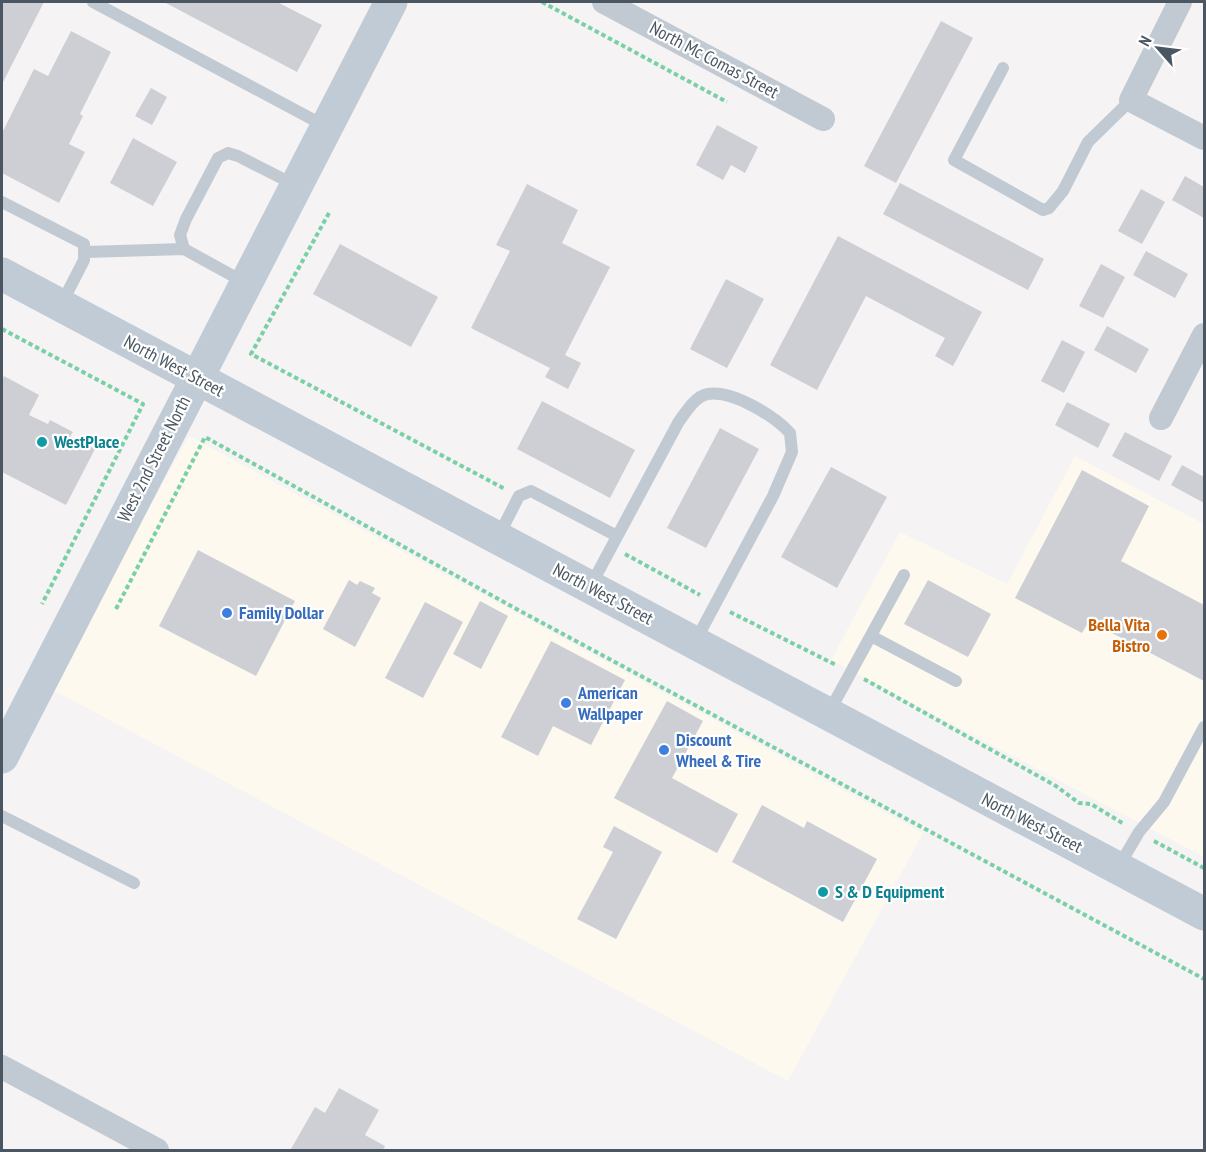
<svg xmlns="http://www.w3.org/2000/svg" width="1206" height="1152" font-family="'PT Sans Narrow',sans-serif">
	<style>
		.commercial { fill: #fdf9ef }
		.building { fill: #cdcfd5 }
		.lines { fill: none; stroke-linecap: round; stroke-linejoin: round }
		.path { stroke: #7ad0a6; stroke-width: 4; stroke-dasharray: 4.5 3; stroke-linecap: butt }
		.lane { stroke: #c1cad2; stroke-width: 12 }
		.street { stroke: #c1cad2; stroke-width: 24 }
		.secondary { stroke: #c1cbd6; stroke-width: 33 }
		.culture-dot { fill: #0f9aa8; stroke: #fff; stroke-width: 2 }
		.shop-dot { fill: #3f7fe0; stroke: #fff; stroke-width: 2 }
		.food-dot { fill: #e8710a; stroke: #fff; stroke-width: 2 }
		.labels { text-anchor: middle; stroke-width: 4.5; stroke-linejoin: round; paint-order: stroke }
		.street-label { font-size: 18px; fill: #4a5661; stroke: #fff }
		.culture-label { font-size: 18px; font-weight: bold; fill: #0d838f; stroke: #fff; text-anchor: start }
		.shop-label { font-size: 18px; font-weight: bold; fill: #366cbe; stroke: #fff; text-anchor: start }
		.food-label { font-size: 18px; font-weight: bold; fill: #c56008; stroke: #fff; text-anchor: end }
	</style>
	<rect width="100%" height="100%" fill="#f5f3f3"/>
	<path class="commercial" d="M189,436L923,833L788,1081L53,690L107,584Z
		M1075,456L1204,524V857L831,660L900,532L1007,584Z"/>
	<path class="building" d="M2,2H44L2,84Z
		M164,2H277L322,25L297,72Z
		M941,21L973,38L896,183L864,166Z
		M71,31L111,52L80,114L83,116L69,144L85,152L59,203L2,173V133L34,69L48,76Z
		M151,88L167,97L152,125L135,116Z
		M717,125L758,147L745,173L731,165L723,180L696,165Z
		M133,138L177,162L153,206L110,183Z
		M1185,176L1204,187V218L1172,200Z
		M900,183L1044,259L1028,290L883,214Z
		M527,184L578,210L562,243L610,267L565,355L581,363L568,389L545,377L550,368L471,328L510,251L496,245Z
		M1141,189L1165,202L1142,244L1118,231Z
		M838,236L982,312L953,366L935,356L945,338L866,296L817,390L770,365Z
		M340,244L438,297L411,347L313,294Z
		M1146,251L1188,274L1175,298L1133,275Z
		M1101,264L1125,277L1103,318L1079,306Z
		M726,279L764,299L727,368L690,349Z
		M1107,326L1149,349L1136,373L1094,350Z
		M1062,340L1085,352L1064,393L1041,381Z
		M4,376L39,395L29,415L48,424L50,420L73,432L70,436L95,449L66,505L2,472V381Z
		M542,401L635,450L610,498L517,449Z
		M1067,402L1110,424L1098,448L1055,425Z
		M720,428L759,449L706,548L667,528Z
		M1125,432L1172,456L1159,481L1112,456Z
		M1182,465L1204,477V503L1171,485Z
		M831,467L887,497L837,588L781,557Z
		M1082,470L1149,506L1121,561L1204,605V681L1089,621L1082,633L1015,598Z
		M198,550L295,601L256,676L159,626Z
		M349,580L357,585L360,581L375,588L372,593L381,598L355,647L323,629Z
		M928,580L991,614L968,657L904,624Z
		M480,601L508,616L481,669L453,654Z
		M425,602L463,622L423,698L385,678Z
		M551,641L625,680L591,745L553,726L538,756L501,737Z
		M667,701L703,721L672,778L738,814L717,853L614,798Z
		M762,805L804,828L807,821L877,859L843,922L732,862Z
		M614,826L662,852L616,939L577,919L613,852L603,847Z
		M339,1088L379,1110L365,1135L385,1146L383,1150L291,1149L315,1107L325,1113Z"/>
	<g class="lines">
		<path class="path" d="M542,2L727,102
			M329,213L251,354L505,489
			M2,329L143,404L42,604
			M625,554L700,595
			M116,609L205,437L522,612L1204,979
			M730,612L836,665
			M864,679L1056,786L1079,803L1091,804L1124,824
			M1154,841L1204,868"/>
		<path class="lane" d="M93,2L325,126
			M1003,68L954,160L1043,210L1049,208L1063,191L1088,142L1131,100
			M2,202L84,244V260L62,303
			M86,252L184,249
			M244,282L184,249L180,235L186,219L218,158L228,153L238,156L295,185
			M498,537L519,496L531,491L617,536
			M590,587L678,423C685,413 695,396 708,394C733,390 774,416 790,433L792,452L773,496L695,642
			M871,636L956,681
			M828,714L904,575
			M2,816L134,883
			M1119,866L1139,832L1164,802L1204,727"/>
		<path class="street" d="M604,2L823,119
			M1180,2L1131,100L1204,138
			M1161,418L1204,335
			M2,1067L157,1150"/>
		<path class="secondary" d="M2,274L1204,914
			M2,757L391,2"/>
	</g>
	<g class="culture-dot">
		<circle cx="42" cy="442" r="6"/>
		<circle cx="823" cy="892" r="6"/>
	</g>
	<g class="shop-dot">
		<circle cx="227" cy="613" r="6"/>
		<circle cx="566" cy="703" r="6"/>
		<circle cx="664" cy="750" r="6"/>
	</g>
	<circle class="food-dot" cx="1162" cy="635" r="6"/>
	<g class="labels">
		<g class="street-label">
			<text transform="translate(714 60) rotate(28)" y="6">North Mc Comas Street</text>
			<text transform="translate(174 366) rotate(28)" y="6">North West Street</text>
			<text transform="translate(154 459) rotate(-63)" y="6">West 2nd Street North</text>
			<text transform="translate(603 594) rotate(28)" y="6">North West Street</text>
			<text transform="translate(1032 823) rotate(27)" y="6">North West Street</text>
		</g>
		<g class="culture-label">
			<text x="54" y="448">WestPlace</text>
			<text x="835" y="898">S &amp; D Equipment</text>
		</g>
		<g class="shop-label">
			<text x="239" y="619">Family Dollar</text>
			<text x="578" y="699">American<tspan x="578" dy="21">Wallpaper</tspan></text>
			<text x="676" y="746">Discount<tspan x="676" dy="21">Wheel &amp; Tire</tspan></text>
		</g>
		<g class="food-label">
			<text x="1150" y="631">Bella Vita<tspan x="1150" dy="21">Bistro</tspan></text>
		</g>
	</g>
	<rect width="1206" height="1152" fill="none" stroke="#4a5661" stroke-width="6"/>
	<g transform="translate(1158 48) rotate(298)" stroke="#ffffff" stroke-width="4.5" paint-order="stroke">
	<path d="M0-4.5L10 22L0 15L-10 22Z" fill="#4a5661"/>
	<text y="-9" font-size="16" font-weight="bold" text-anchor="middle" fill="#4a5661">N</text>
	</g>
</svg>
